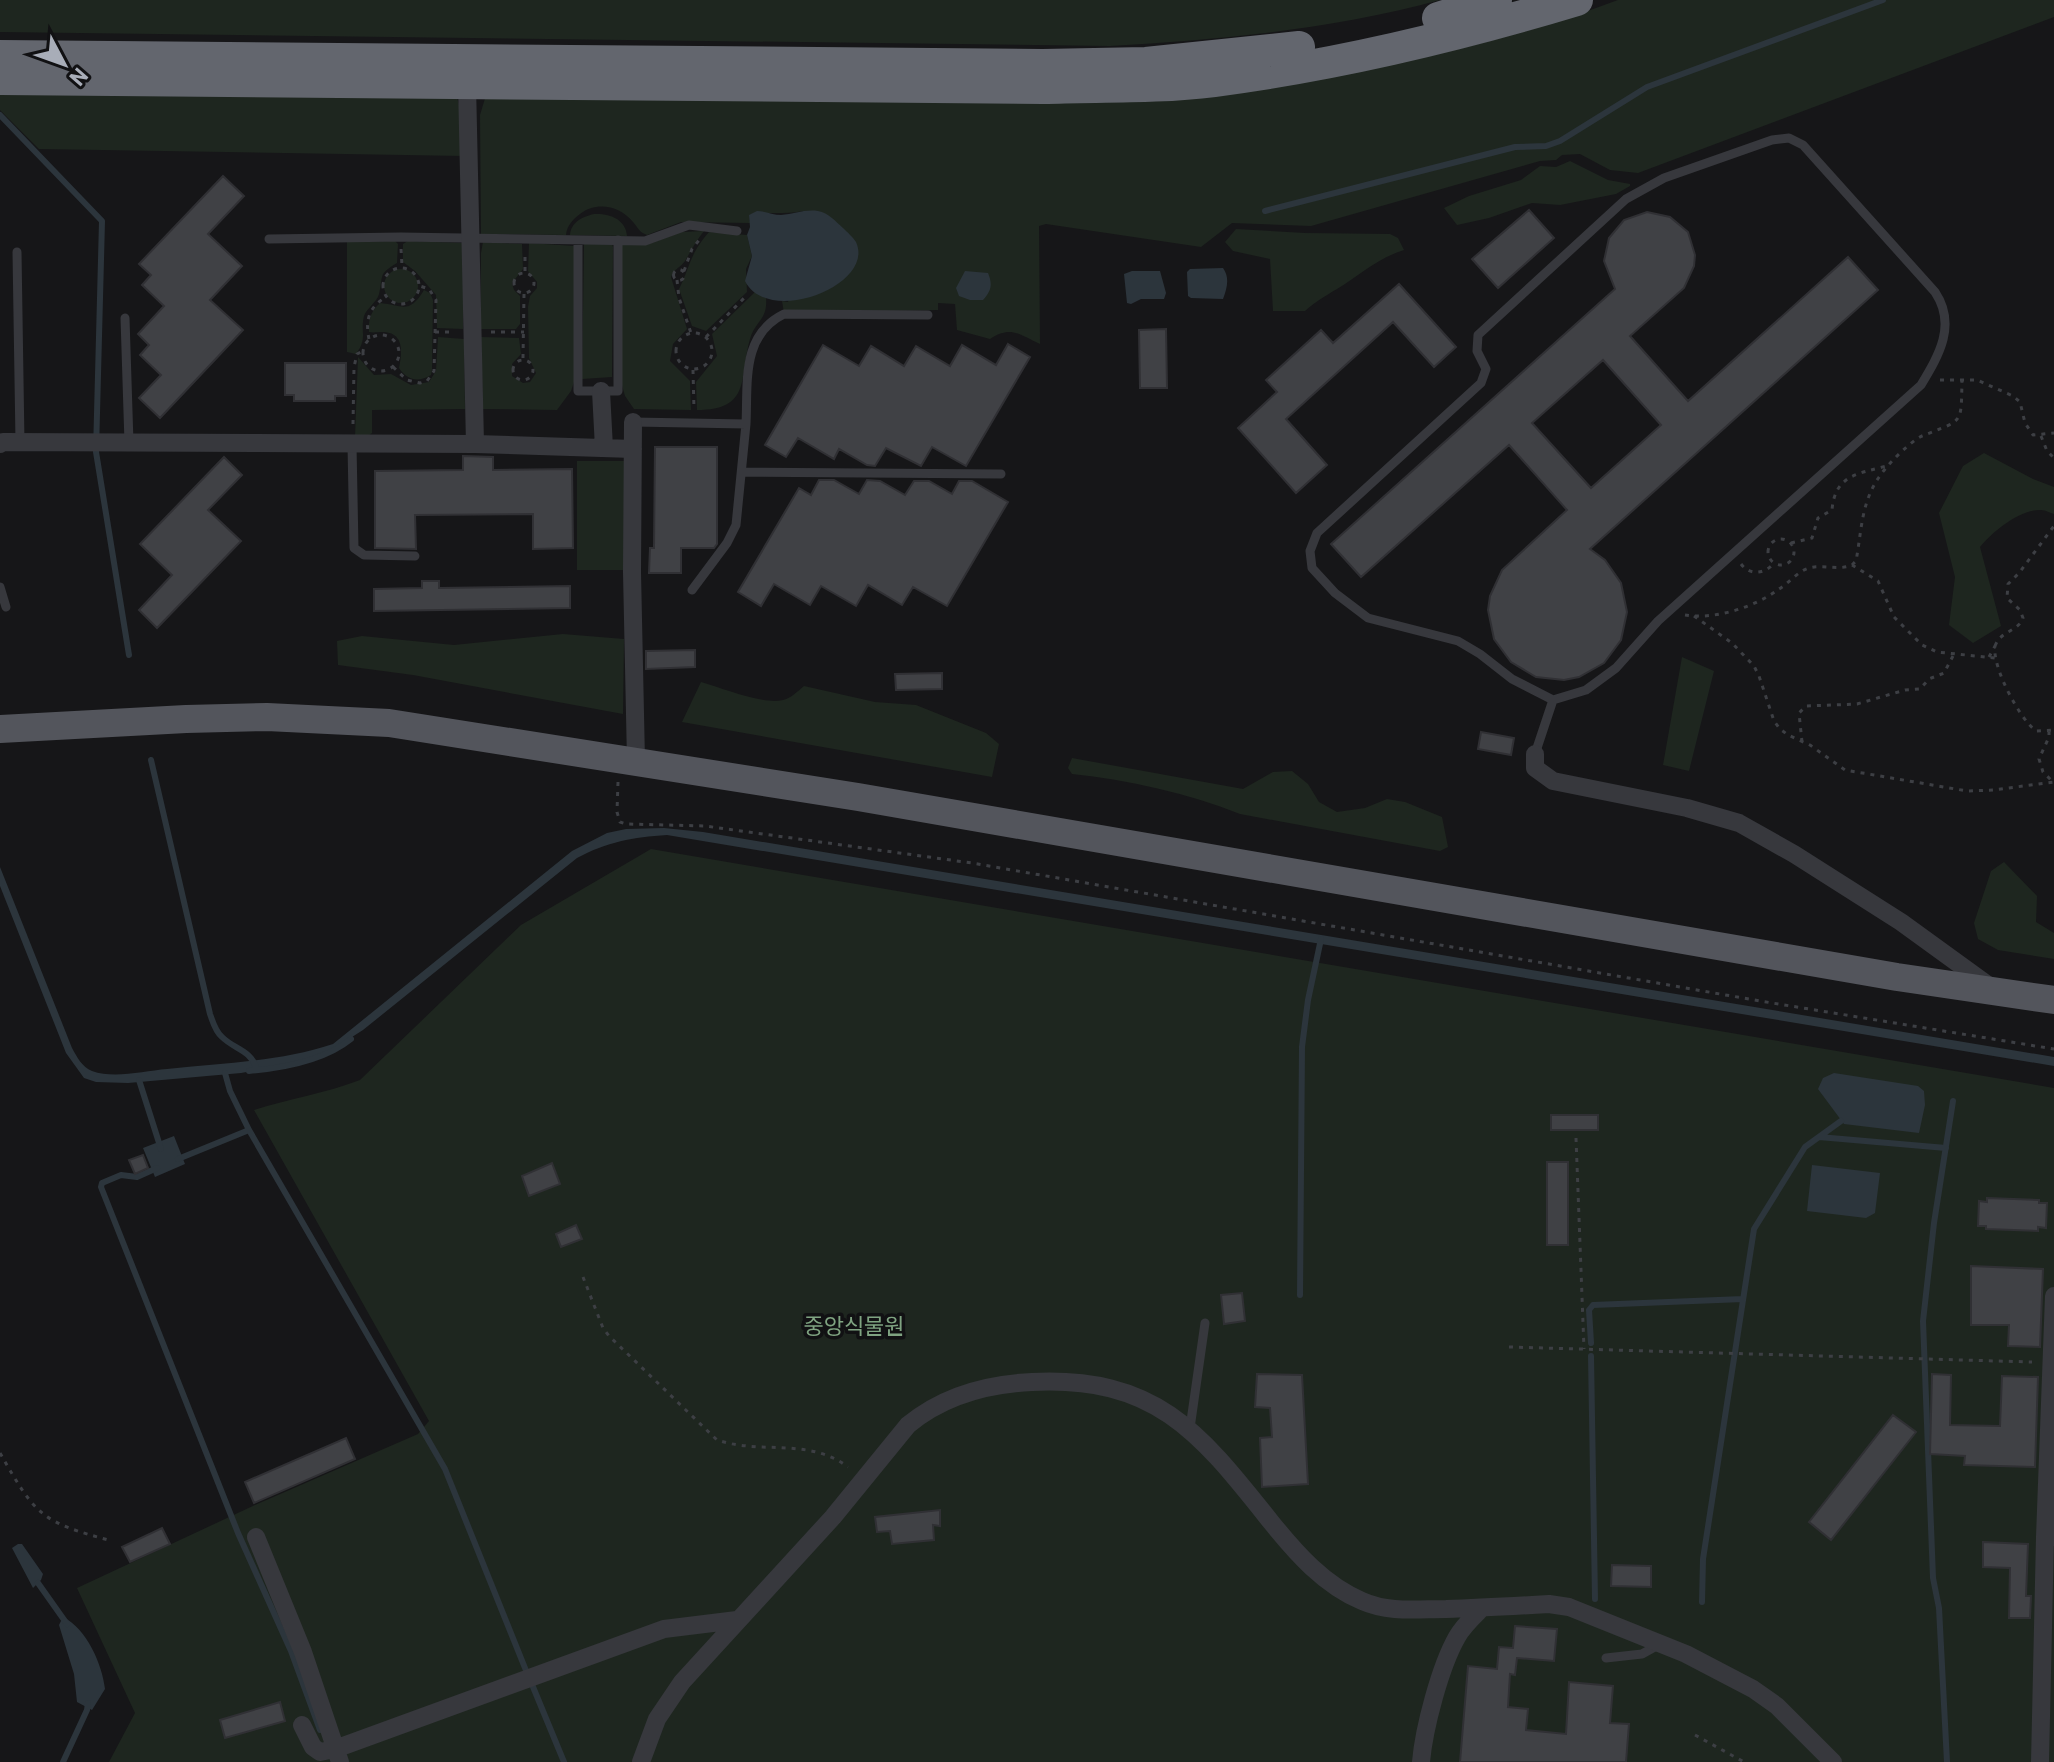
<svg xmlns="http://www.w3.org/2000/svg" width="2054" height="1762" font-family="Barlow,'Noto Sans KR',sans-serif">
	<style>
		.green { fill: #1e261f }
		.water { fill: #2c353c }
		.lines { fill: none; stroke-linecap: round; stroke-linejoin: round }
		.stream { stroke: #2c353c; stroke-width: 6 }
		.building { fill: #404145; stroke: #303034; stroke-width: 2; fill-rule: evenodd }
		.path { stroke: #3d3f44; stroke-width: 3; stroke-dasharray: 4 6; stroke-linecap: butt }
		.service { stroke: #37383d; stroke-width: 9 }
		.minor { stroke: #37383d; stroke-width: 18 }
		.primary { stroke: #53555c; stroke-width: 28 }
		.motorway { stroke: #63666e; stroke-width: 32 }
		.labels { text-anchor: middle; stroke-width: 7; stroke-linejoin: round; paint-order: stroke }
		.park-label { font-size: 22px; fill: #7fa381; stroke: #111113 }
	</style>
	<rect width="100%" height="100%" fill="#161618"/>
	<path class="green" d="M0,0H1440C1333,29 1221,40 1110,46L0,32Z
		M1618,0H2054V17L1638,173L1610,170L1580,154L1562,155L1556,160L1540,161L1311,226L1232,223L1201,247L1046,224L1039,226L1040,344C1020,335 1011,325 990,339L957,330L955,304L938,303V310L784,313L782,301L788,302L803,211C784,215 768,211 749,215L750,223L681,222L647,235C639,232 639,229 633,222C620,206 597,201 580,214C572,220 567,226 566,235L481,234L480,115L486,95L1316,80C1419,60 1520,37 1618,0Z
		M0,92L457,97L463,121L464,156L39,149L0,110Z
		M1570,161L1608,180L1630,184V186L1616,194L1560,205L1532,203L1489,218L1457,225L1444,208L1469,196L1521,180L1540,166L1556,167Z
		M594,214C609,213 626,219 627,236L570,235C571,222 582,217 594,214Z
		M1236,229L1305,233L1390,234L1398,238L1404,250C1378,258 1360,275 1337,289C1325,296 1315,302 1305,311H1273L1270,259L1233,251L1225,242Z
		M704,231C696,241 691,251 685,261C680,268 675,268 671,277L687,329L673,344L670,361L690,381L691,410L634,409L625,396L621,382V243H652L681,232Z
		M709,232L747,235L752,256L746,269L747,292L706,331L692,326L679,289C691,265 689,255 709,232Z
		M395,241L398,244L397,263C377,275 384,275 379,294C377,302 367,308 364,316C360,332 368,338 356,354L347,352V242Z
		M408,241L463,243V329L437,328L436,295L415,271L403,262V244Z
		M483,242L522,244L523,269L512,283L514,290L520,296V324L516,329H481V253Z
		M529,243L575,246L574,382L571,391L557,410L483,409L481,337L519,338L521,354L512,364V376L523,383L530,382L536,373L529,358L528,307L530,296L537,288V282L528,271Z
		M584,244H612L613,247L612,377L582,379Z
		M384 286a17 17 0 1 1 34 0a17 17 0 1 1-34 0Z
		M424,290L430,293L433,300L432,370L431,375C418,383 407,380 399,368C402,353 405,332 382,332C378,332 373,333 369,332C368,320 371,311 380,303C403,305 409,315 424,290Z
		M755,292L766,298C768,320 755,321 750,339C739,377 752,410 697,410L696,382L717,356L712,334Z
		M438,337L464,339L465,409L372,410V433L368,436L355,437L358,357L374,375L391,374L411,385L429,382L436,371Z
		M1984,453L2033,479L2054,487V514C2050,513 2046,510 2041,510C2020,509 1992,532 1980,547L2001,626L1973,643L1949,625L1955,577L1939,513L1963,466Z
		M577,461H624V570H577Z
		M563,634L624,639L623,714L413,675L338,665L337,641L362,636L454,645Z
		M1682,657L1714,671L1689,771L1663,765Z
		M701,682C723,688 762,705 783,700C790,699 798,691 804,686L875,702L916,705L986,733L999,744L992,777L682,722Z
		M1072,758L1243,789L1273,772L1292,771L1308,784L1319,802L1337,812L1365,808L1387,799L1405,802L1442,817L1448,847L1440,851L1240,814C1188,793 1128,780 1072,774L1068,768Z
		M651,849L2054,1088V1762H109L135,1713L77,1588L255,1505L418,1434L429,1421L254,1110C289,1099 326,1093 360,1080L521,925Z
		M2004,862L2037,896L2036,922L2054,933V959L1998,950L1978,939L1974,923L1991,871Z"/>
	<path class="water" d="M757,211C765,211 773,215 781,215C794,214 805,209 818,211C829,213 835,221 843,228C847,232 853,237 856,242C876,285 768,327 745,281L752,256L747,235L750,227L749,215Z
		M1223,268C1230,278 1227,288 1223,299L1191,298L1188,296L1187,272L1190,269Z
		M965,271L988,273C993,285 991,291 983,300H970L959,296L956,288Z
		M1132,271H1160L1166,293L1164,299H1141L1131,304L1127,303L1124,274Z
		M664,828L703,832L2054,1057V1066L667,835C633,837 607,842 577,858L363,1030L327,1053L290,1064L241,1073L128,1083L96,1082L84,1078L66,1053L0,886V867L72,1048C77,1057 82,1067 92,1071C114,1079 144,1071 167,1069C223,1063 279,1062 333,1044L572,851L607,833L626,829Z
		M1834,1073L1918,1086L1924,1091L1925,1105L1919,1133L1844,1124L1818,1089L1823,1078Z
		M174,1136L185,1164L155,1177L143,1148Z
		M1812,1165L1880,1173L1875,1213L1866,1218L1807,1211Z
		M18,1544H22L43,1574L41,1580L33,1588L12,1548Z
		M63,1617C87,1629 102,1664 105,1689L92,1710L77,1702L74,1674L59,1625Z"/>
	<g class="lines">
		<path class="stream" d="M0,115L102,221L96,452L129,655
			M1265,211L1515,147L1546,146L1560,141L1647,87L1883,0
			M151,760L210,1014C213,1022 215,1031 222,1037C234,1049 250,1050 256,1067
			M249,1071C284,1068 324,1061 351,1039
			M225,1073L230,1091L249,1130L445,1469L527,1673
			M139,1080L161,1149
			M1819,1137L1946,1148
			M178,1159L249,1130
			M157,1168L137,1177L121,1175L102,1183L101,1187L238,1533L291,1651L320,1730
			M1300,1295L1302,1047L1308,1000L1321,939
			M1591,1343L1589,1310L1593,1305L1743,1299
			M1591,1356L1595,1599
			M38,1583L67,1624
			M1702,1602L1703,1559L1754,1229L1805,1147L1841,1121
			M531,1682L564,1762
			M63,1762L87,1710L88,1703
			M1947,1762L1939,1608L1933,1578L1923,1321L1934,1223L1953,1101"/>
	</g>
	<path class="building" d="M223,176L244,196L208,234L242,266L210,300L243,330L160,418L139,398L161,375L140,355L149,345L138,334L164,306L142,285L151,275L139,264Z
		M1529,210L1554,238L1498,288L1472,259Z
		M1647,212L1670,217L1688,232L1695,255L1694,266L1684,288L1630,336L1688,401L1848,257L1878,290L1590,549L1605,560L1621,583L1627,612L1621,640L1604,663L1579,677L1564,680L1536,677L1511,662L1494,639L1488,610L1490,596L1502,570L1567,510L1509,445L1361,577L1331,544L1615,289L1604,261L1609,238L1624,220ZM1603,360L1661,425L1591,488L1532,423Z
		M1399,284L1456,347L1434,367L1393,322L1286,419L1327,465L1296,493L1238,428L1277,392L1266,380L1321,330L1333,343Z
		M1166,329L1167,388H1140L1139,330Z
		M1008,344L1030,357L966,466L932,447L921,466L886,448L875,466L867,465L839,449L834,459L798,438L786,457L765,445L823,345L859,366L871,346L904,366L916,346L950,366L962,345L996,365Z
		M285,363H346V396H335V401H294V395H285Z
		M655,447H717V544L714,548H681V573H649L650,548H654Z
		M463,456L493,457V470L572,469L573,548L533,549V514L415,515L416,549L375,548V471L463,470Z
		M224,457L242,475L208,510L241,541L157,628L139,610L172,575L140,544Z
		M819,480H834L859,494L867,480L880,481L905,495L914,481H929L952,494L959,481H972L1008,502L947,606L913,587L902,605L868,585L856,606L821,586L810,605L774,584L761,606L738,592L799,488L811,495Z
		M422,581H439V588L570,586V608L374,611V589L422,588Z
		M695,650V667L646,669V651Z
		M942,673V689L896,690L895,674Z
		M1481,732L1514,738L1511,755L1478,749Z
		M1551,1115H1598V1130H1551Z
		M143,1155L148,1168L135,1174L129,1160Z
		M1547,1162H1568V1245H1547Z
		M552,1163L560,1184L529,1196L522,1176Z
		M1987,1198L2039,1200V1203H2047L2046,1228L2038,1227V1231L1986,1229V1226H1978L1979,1201L1987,1202Z
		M576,1225L582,1239L561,1247L556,1234Z
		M1971,1266L2043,1269L2040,1347L2008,1346L2009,1325H1971Z
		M1242,1293L1245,1321L1224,1324L1221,1295Z
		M1257,1374L1302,1375L1308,1484L1262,1487L1260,1438L1272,1437L1270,1408L1255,1407Z
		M1932,1374L1951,1375L1950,1425L2000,1426L2002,1376L2038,1377L2035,1467L1964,1465L1965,1456L1930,1454Z
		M1893,1415L1916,1432L1831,1540L1809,1522Z
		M346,1438L355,1459L254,1503L245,1482Z
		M940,1510V1526L933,1525L934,1540L892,1544L890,1531L877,1532L875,1517Z
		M162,1528L170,1544L130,1562L122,1547Z
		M1983,1542L2028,1544L2026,1596H2031L2030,1618H2009L2010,1568L1983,1567Z
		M1612,1565L1651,1566V1587L1611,1586Z
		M1515,1626L1557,1629L1554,1661L1517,1658L1515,1675L1510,1674L1508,1707L1528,1709L1526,1730L1566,1734L1569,1682L1613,1686L1610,1723L1629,1724L1626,1762H1460L1468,1666L1497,1669L1499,1647L1513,1648Z
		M280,1702L285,1721L225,1738L220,1720Z"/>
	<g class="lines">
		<path class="path" d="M401,249L402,266
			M383 286a18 18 0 1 1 36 0a18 18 0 1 1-36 0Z
			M673.5 275a5.5 5.5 0 1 1 11 0a5.5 5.5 0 1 1-11 0Z
			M525,271V255
			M684,271L692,249L700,239
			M514 283a10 10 0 1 1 20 0a10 10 0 1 1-20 0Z
			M677,280L679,298L691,333
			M435,332H455
			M491,332H524
			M676 351a18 18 0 1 1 36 0a18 18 0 1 1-36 0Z
			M363 353a18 18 0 1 1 36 0a18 18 0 1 1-36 0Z
			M706,337L746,296
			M369,339C365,320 369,307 386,297
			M523,358L524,294
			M513 370a10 10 0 1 1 20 0a10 10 0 1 1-20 0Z
			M393,367L407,380L420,383L427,381L434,371L436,300L429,289L420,286
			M693,370L694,410
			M1940,380H1977L2013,396L2020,402L2025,423L2033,435L2054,433
			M353,424L354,367L357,354L363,351
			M2041,436L2047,451L2054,458
			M1768 552a13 13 0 1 1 26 0a13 13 0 1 1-26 0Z
			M1791,543L1812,538L1818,518L1832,510C1835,474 1859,474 1886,466
			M1741,564C1750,576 1765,574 1774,563
			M1852,565L1856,561C1862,529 1861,500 1882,473C1889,463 1912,440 1922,436C1964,419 1961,426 1962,379
			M1685,615C1715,620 1755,607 1779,589C1789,583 1798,571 1809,568C1824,564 1838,571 1852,565L1878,581L1894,617L1922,645L1937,652L1995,658
			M1694,616L1732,643L1754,666L1759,676L1774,721L1780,729L1788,735L1810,745L1845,770L1967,791L1993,790L2054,782
			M1995,646C2001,630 2018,632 2023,618L2020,610L2007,598L2008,584L2019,573L2054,526
			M1989,657L1995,646C1992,667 2019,718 2036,731L2054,730
			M2049,731V737L2039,759L2043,772L2053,782
			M1802,742L1799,713L1806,706L1857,704L1905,690L1920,689L1929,679L1944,673L1954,654
			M618,782L617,812L620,822L626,824L705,826L972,863L1760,1001L2054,1049
			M1576,1138L1584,1349
			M583,1277L603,1328L609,1336L717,1440C762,1455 808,1437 848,1467
			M1509,1347L2032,1362
			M0,1453C36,1516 41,1522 112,1541
			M1695,1735L1744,1762"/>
		<path class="service" d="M269,239L401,237L645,241L689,225L737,231
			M578,240V391H618V240
			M17,252L20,442
			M125,318L129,443
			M633,422L746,424L736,525L727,543L692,590
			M746,424C748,382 741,335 784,314L928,315
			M352,445L354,548L364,555L415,556
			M742,472L1001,474
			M0,587L6,607
			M1535,754L1553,700L1586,690L1616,668L1658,621L1921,385C1939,355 1957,325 1935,292L1803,145L1789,138L1772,140L1664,178L1626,199L1478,335L1477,351L1486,369L1481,383L1317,533L1310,551L1312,568L1335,593L1368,618L1458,641L1480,654L1512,679L1553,700
			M1190,1428L1205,1323
			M1606,1658L1642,1654L1660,1644"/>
		<path class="minor" d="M467,84L475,444
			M601,391L604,448
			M633,422L632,572L636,761
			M0,444L3,442L475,444L633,449
			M1535,754V768L1553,781L1687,808L1739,823L1794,854L1901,922L1992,988
			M2054,1296L2045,1537H2054
			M256,1537L303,1652L340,1762
			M302,1725L313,1747L320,1752L335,1749L664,1629L737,1620
			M641,1762L657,1719L682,1682L833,1517L908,1425C943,1396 988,1384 1032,1382C1157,1376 1200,1433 1271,1522C1296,1553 1324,1585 1362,1601C1389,1613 1417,1609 1446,1609C1480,1608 1515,1606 1549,1604L1569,1607L1686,1654L1753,1689L1777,1706L1833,1762
			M1421,1762C1424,1728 1440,1667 1457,1637C1463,1626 1473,1617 1482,1608
			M2040,1762L2045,1537"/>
		<path class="primary" d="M0,729L186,719L267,717L389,723L858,797L1897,977L2054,1000"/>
		<path class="motorway" d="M1438,18L1496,0
			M0,56L1043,65L1146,63L1299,47
			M0,79L1043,88C1100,86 1158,88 1214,81C1338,65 1458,36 1577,0"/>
	</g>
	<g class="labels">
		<g class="park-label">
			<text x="854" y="1334">중앙식물원</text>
		</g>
	</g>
	<g transform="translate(64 64) rotate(131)" stroke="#111113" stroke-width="6" paint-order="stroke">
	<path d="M0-6L14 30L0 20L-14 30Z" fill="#a8adb8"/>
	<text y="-12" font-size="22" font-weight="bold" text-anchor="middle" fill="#a8adb8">N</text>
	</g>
</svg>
